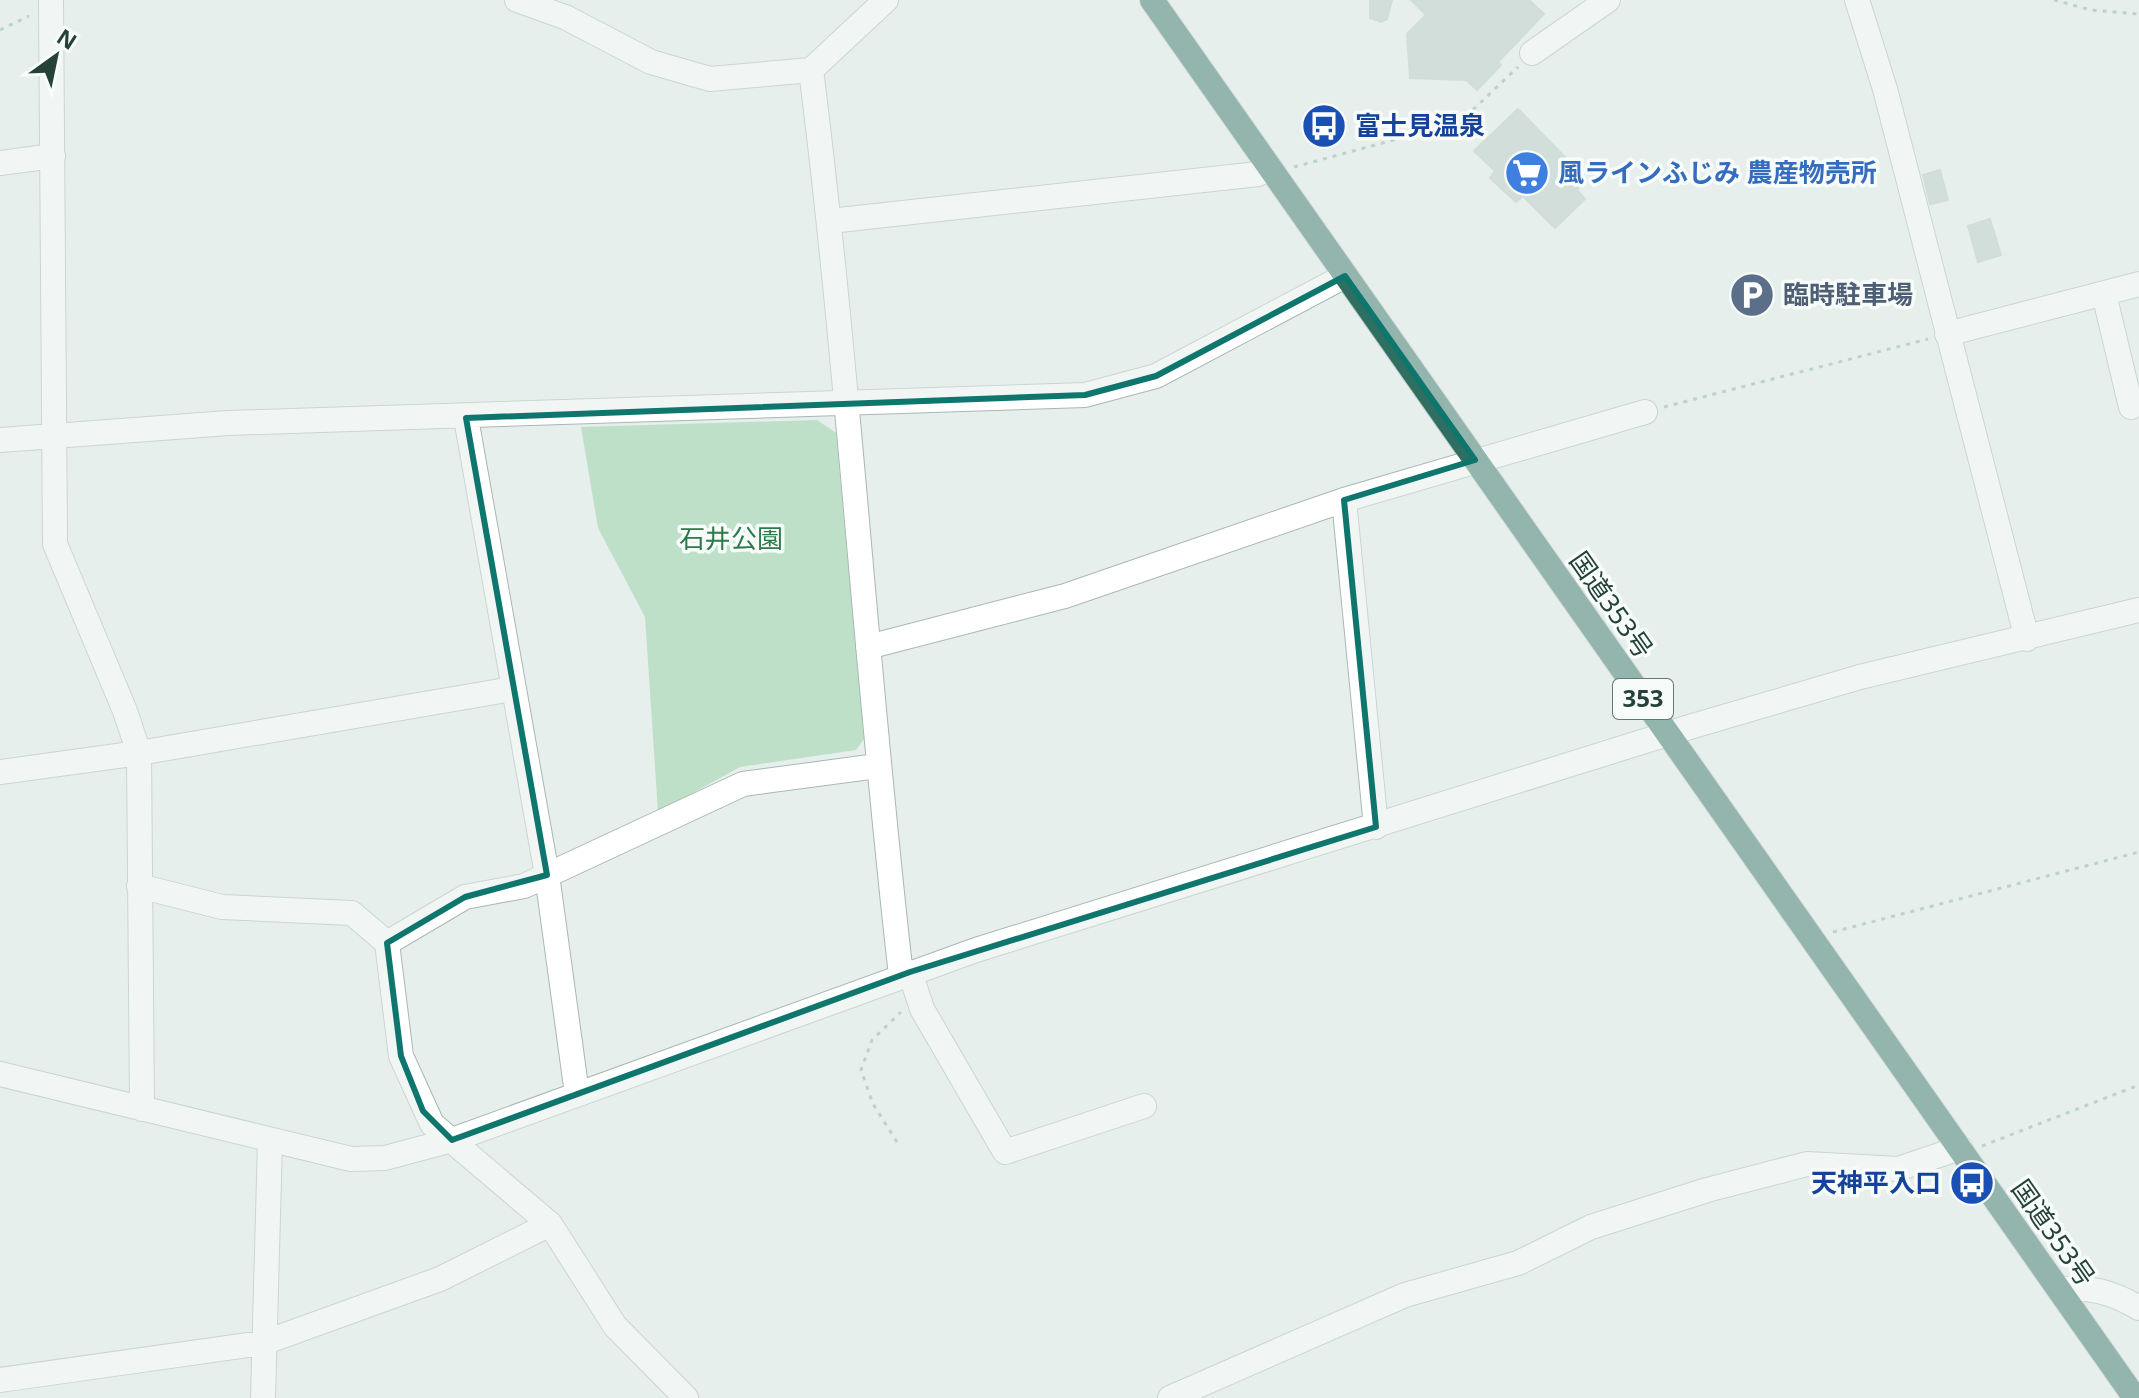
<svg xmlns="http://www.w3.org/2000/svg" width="2139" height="1398" font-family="'Noto Sans','Noto Sans JP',sans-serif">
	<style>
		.green { fill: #bfe0c8 }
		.building { fill: #bbcac4; stroke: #b8c9c2; stroke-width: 2 }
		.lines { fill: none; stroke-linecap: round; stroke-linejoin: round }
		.minor-casing { stroke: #a8b8b2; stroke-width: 26 }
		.highway-casing { stroke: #c2cac8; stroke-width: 26 }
		.path { stroke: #86b3a5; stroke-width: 3; stroke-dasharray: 4 6; stroke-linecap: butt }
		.minor { stroke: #fff; stroke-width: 24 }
		.highway { stroke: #2f6f62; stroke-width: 24 }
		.marked { fill: none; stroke: #0f766e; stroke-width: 6; stroke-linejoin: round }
		.labels { text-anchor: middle; stroke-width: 7; stroke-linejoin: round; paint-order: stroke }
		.shield { fill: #f7fbf9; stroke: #637a73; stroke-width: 2 }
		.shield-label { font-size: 24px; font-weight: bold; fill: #24423a }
		.transit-label { font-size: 26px; font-weight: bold; fill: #164399; stroke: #f7fbf9; text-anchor: start }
		.shop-label { font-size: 26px; font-weight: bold; fill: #366cbe; stroke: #f7fbf9; text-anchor: start }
		.service-label { font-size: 26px; font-weight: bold; fill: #4e5e75; stroke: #f7fbf9; text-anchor: start }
		.park-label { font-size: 26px; fill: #2d7a4b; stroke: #f7fbf9 }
		.street-label { font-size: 26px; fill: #24423a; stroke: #f7fbf9 }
	</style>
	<rect width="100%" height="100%" fill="#e6efeb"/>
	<path class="green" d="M817,420L836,433L864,739L856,750L740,767L658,812L645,617L598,528L581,427Z"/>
	<path class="building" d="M1370,0H1392L1387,19L1381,22L1370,18Z
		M1411,0H1529L1544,14L1498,62L1501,65L1477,90L1466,80L1410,78L1407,34L1426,15Z
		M1518,109L1565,157L1559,163L1581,185L1577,190L1585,199L1555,228L1523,196L1516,202L1490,178L1495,171L1474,151Z
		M1940,170L1948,200L1930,204L1923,175Z
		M1990,219L2001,255L1978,262L1968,226Z"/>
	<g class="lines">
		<g class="minor-casing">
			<path id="minor" d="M51,0L55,544L125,711L139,753L142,1109
				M517,0L565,17L651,62L710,79L811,70L886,0
				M1857,0L1885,89L2027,639
				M1532,53L1608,0
				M811,70C849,371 866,674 901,975
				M0,163L53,156
				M830,221L1258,174L1270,168
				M2104,294L2131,407
				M1947,334L2139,284
				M466,418L547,875L577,1094
				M0,440L228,423L1085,395L1156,376L1345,276
				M1344,500L1376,827
				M868,647L1065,596L1344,500L1645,412
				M0,772L139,753L512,689
				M139,886L222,907L352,913L387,943L401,1056L432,1124L550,1224L615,1326L686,1398
				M387,943L465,897L524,886L743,784L877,766
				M910,972L922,1009L1005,1152L1144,1106
				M0,1074L351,1159L385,1158L452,1140L976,950L1693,726L1860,677L2139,610
				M2059,1290C2090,1286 2112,1292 2139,1308
				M0,1380L263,1343L440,1279L550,1224
				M263,1398L270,1141
				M1170,1398L1405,1295L1518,1263L1591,1227L1707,1190L1807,1164L1898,1169L1960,1148"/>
		</g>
		<g class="highway-casing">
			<path id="highway" d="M1152,0L2135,1398"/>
		</g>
		<path class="path" d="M2054,0L2091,10L2139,14
			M0,30L29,16
			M1294,167L1460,122L1518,67
			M1664,407L1928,339
			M1833,932L2139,852
			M897,1142L873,1104L861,1070L872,1040L901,1012
			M1982,1146L2139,1085"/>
		<use href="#minor" class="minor"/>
		<use href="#highway" class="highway"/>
	</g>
	<path d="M0 0H2139V1398H0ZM1345,276L1475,460L1344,500L1376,827L910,972L452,1140L423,1111L401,1056L387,943L465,897L547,875L466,418L1085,395L1156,376Z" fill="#e6efeb" fill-opacity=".55" fill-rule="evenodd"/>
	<path class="marked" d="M1345,276L1475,460L1344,500L1376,827L910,972L452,1140L423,1111L401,1056L387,943L465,897L547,875L466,418L1085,395L1156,376Z"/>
	<defs>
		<g id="bus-disc" transform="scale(2.3)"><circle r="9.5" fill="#1a4fb4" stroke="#f7fbf9"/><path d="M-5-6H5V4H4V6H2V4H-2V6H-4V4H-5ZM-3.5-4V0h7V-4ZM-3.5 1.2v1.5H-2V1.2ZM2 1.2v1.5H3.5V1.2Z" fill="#fff"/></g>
		<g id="supermarket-disc" transform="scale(2.3)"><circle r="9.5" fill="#3f7fe0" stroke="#f7fbf9"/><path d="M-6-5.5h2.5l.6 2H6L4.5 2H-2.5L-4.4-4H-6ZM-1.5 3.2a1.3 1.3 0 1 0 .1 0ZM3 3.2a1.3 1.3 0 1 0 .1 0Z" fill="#fff"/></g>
		<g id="parking-disc" transform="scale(2.3)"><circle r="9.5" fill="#5c6f8a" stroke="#f7fbf9"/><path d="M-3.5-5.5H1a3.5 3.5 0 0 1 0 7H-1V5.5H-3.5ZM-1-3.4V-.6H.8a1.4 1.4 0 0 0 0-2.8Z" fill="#fff"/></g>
	</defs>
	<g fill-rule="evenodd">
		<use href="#bus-disc" x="1324" y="126"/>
		<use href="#supermarket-disc" x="1527" y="173"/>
		<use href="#parking-disc" x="1752" y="295"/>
		<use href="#bus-disc" x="1972" y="1183"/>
	</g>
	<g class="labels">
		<rect class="shield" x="1613" y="679" width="60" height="40" rx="6"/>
		<g class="shield-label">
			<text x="1643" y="707">353</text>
		</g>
		<g class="transit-label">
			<text x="1355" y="135">富士見温泉</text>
			<text x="1941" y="1192" text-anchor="end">天神平入口</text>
		</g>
		<g class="shop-label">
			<text x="1558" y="182">風ラインふじみ 農産物売所</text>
		</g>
		<g class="service-label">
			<text x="1783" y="304">臨時駐車場</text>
		</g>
		<g class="park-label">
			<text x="731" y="548">石井公園</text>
		</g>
		<g class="street-label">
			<text transform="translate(1611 605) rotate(55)" y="9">国道353号</text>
			<text transform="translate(2053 1233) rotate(55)" y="9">国道353号</text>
		</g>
	</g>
	<g transform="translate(56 56) rotate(33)" stroke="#f7fbf9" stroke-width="6" paint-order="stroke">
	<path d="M0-6L14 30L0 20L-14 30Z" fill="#24423a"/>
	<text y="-12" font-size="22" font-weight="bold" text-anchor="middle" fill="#24423a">N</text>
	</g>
</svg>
